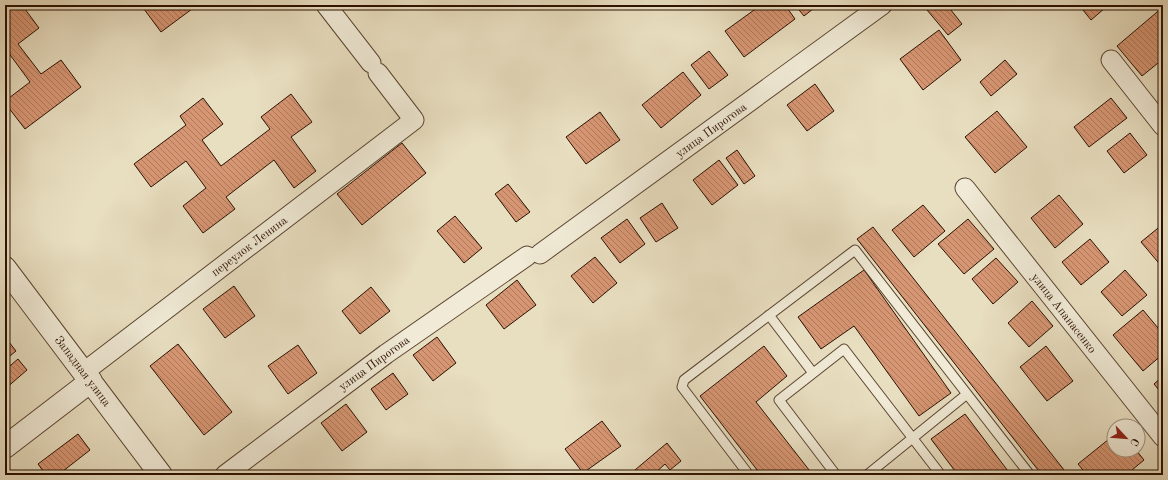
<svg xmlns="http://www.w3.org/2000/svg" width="1168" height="480" font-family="'Old Standard TT',serif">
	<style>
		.building { fill: url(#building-back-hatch); stroke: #2b1000 }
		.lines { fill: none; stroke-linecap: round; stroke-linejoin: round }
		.service-casing { stroke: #5a4430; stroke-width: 11 }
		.minor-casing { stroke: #5a4430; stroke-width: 21 }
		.tertiary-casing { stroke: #5a4430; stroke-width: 24 }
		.service { stroke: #f0ead6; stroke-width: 9 }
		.minor { stroke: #f0ead6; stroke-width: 19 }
		.tertiary { stroke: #f0ead6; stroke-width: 22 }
		.labels { text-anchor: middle; stroke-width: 3; stroke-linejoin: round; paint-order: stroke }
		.street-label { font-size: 12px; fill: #2b1000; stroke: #f0ead6 }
	</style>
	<defs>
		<pattern id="building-back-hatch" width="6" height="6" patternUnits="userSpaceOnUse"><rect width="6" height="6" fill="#d79673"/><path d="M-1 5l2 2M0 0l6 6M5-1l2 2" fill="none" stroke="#af795c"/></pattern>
	</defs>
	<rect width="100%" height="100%" fill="#e8dec0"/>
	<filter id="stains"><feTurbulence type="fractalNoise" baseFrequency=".005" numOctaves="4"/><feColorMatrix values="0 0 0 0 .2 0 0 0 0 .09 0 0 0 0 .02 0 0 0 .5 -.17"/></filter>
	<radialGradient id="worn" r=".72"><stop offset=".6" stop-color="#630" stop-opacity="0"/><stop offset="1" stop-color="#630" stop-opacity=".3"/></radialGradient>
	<path class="building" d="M11,5H22L39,28L18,44L41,74L61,60L81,87L25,129L5,103V101L30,82L8,52L5,54V10Z
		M141,5H189L192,9L161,32Z
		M761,5H785L795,19L744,57L725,31Z
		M795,5H818L804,16Z
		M933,5H947L962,24L948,35L927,10Z
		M1079,5H1102L1105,8L1091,20Z
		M1163,7V59L1142,76L1117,46Z
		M939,30L961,60L923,90L900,59Z
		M709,51L728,75L709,89L691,65Z
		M1005,60L1017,74L991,96L980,82Z
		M683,72L701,95L661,128L642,105Z
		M815,84L834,111L807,131L787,105Z
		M291,94L312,122L291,137L316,171L294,188L274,160L226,197L235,209L203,233L183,206L206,188L186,161L151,187L134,164L186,125L180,116L203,98L223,124L202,140L221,166L270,129L261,117Z
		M1111,98L1127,118L1089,147L1074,127Z
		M997,111L1027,147L995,173L965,137Z
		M600,112L620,140L586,164L566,137Z
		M1130,133L1147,155L1124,173L1107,151Z
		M402,143L426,173L362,225L337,194Z
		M737,150L755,176L744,184L726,158Z
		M719,160L738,185L712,205L693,180Z
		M508,184L530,212L516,222L495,194Z
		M1059,195L1083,224L1055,248L1031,218Z
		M662,203L678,228L656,242L640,218Z
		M923,205L945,231L914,257L892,230Z
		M455,216L482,248L464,263L437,231Z
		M627,219L645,244L620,263L601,238Z
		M968,219L994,249L964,274L938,244Z
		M1163,224V268L1141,242Z
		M873,227L1068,475H1042L857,239Z
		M1090,239L1109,262L1081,285L1062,262Z
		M595,257L617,283L593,303L571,276Z
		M996,258L1018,282L993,304L972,279Z
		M864,270L951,393L919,416L854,326L821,349L798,317Z
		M1125,270L1147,295L1122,316L1101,292Z
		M517,280L536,305L504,329L486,305Z
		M234,286L255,316L225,338L203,309Z
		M371,287L390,311L360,334L342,311Z
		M1032,301L1053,326L1029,347L1008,323Z
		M1143,310L1163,334V354L1143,371L1113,335Z
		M437,337L456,363L433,381L413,355Z
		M9,342L16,351L5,360V346Z
		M178,344L232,412L204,435L150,366Z
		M298,345L317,373L288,394L268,366Z
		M764,346L787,376L756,402L813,475H761L700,396Z
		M1046,346L1073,381L1047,401L1020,367Z
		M18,359L27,370L5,389V370Z
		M393,373L408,394L386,410L371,389Z
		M1163,376V395L1154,384Z
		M346,404L367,432L342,451L321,423Z
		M965,414L1011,475H958L931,439Z
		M602,421L621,446L583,473L565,449Z
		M78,434L90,450L58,475H46L38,464Z
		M1114,435V450H1136L1144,460L1126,475H1087L1078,464Z
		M667,443L681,461L670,470L665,464L653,475H629Z"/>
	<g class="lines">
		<g class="service-casing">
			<path id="service" d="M769,315L813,373
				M749,475L682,387L684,380L855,250L1030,475
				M836,475L779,400L844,349L941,475
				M867,475L967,394"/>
		</g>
		<g class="minor-casing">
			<path id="minor" d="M326,5L371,63
				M1111,60L1163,126
				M965,188L1163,437
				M540,254L882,5
				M84,372L414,120L378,73
				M225,475L386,354L527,256"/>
		</g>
		<g class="tertiary-casing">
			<path id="tertiary" d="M5,268L161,475
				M5,447L91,381"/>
		</g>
		<use href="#service" class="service"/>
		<use href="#minor" class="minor"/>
		<use href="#tertiary" class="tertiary"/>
	</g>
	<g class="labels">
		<g class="street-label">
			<text transform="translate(711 130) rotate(-36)" y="4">улица Пирогова</text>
			<text transform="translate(249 246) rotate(-37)" y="4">переулок Ленина</text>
			<text transform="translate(1064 313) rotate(52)" y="4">улица Апанасенко</text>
			<text transform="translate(374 363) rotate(-36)" y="4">улица Пирогова</text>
			<text transform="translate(83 371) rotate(53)" y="4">Западная улица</text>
		</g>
	</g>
	<rect width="1168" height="480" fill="none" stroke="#e8dec0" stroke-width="20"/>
	<rect x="6" y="6" width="1156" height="468" fill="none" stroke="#2b1000" stroke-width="2"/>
	<rect x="10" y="10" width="1148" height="460" fill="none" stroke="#2b1000"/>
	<g transform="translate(1126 438) rotate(116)"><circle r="19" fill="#f0ead6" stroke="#a19380"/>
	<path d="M0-3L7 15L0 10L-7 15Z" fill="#8f2418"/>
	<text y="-6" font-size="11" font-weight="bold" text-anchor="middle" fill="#2b1000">С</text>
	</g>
	<rect width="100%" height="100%" filter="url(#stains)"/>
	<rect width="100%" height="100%" fill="url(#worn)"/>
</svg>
